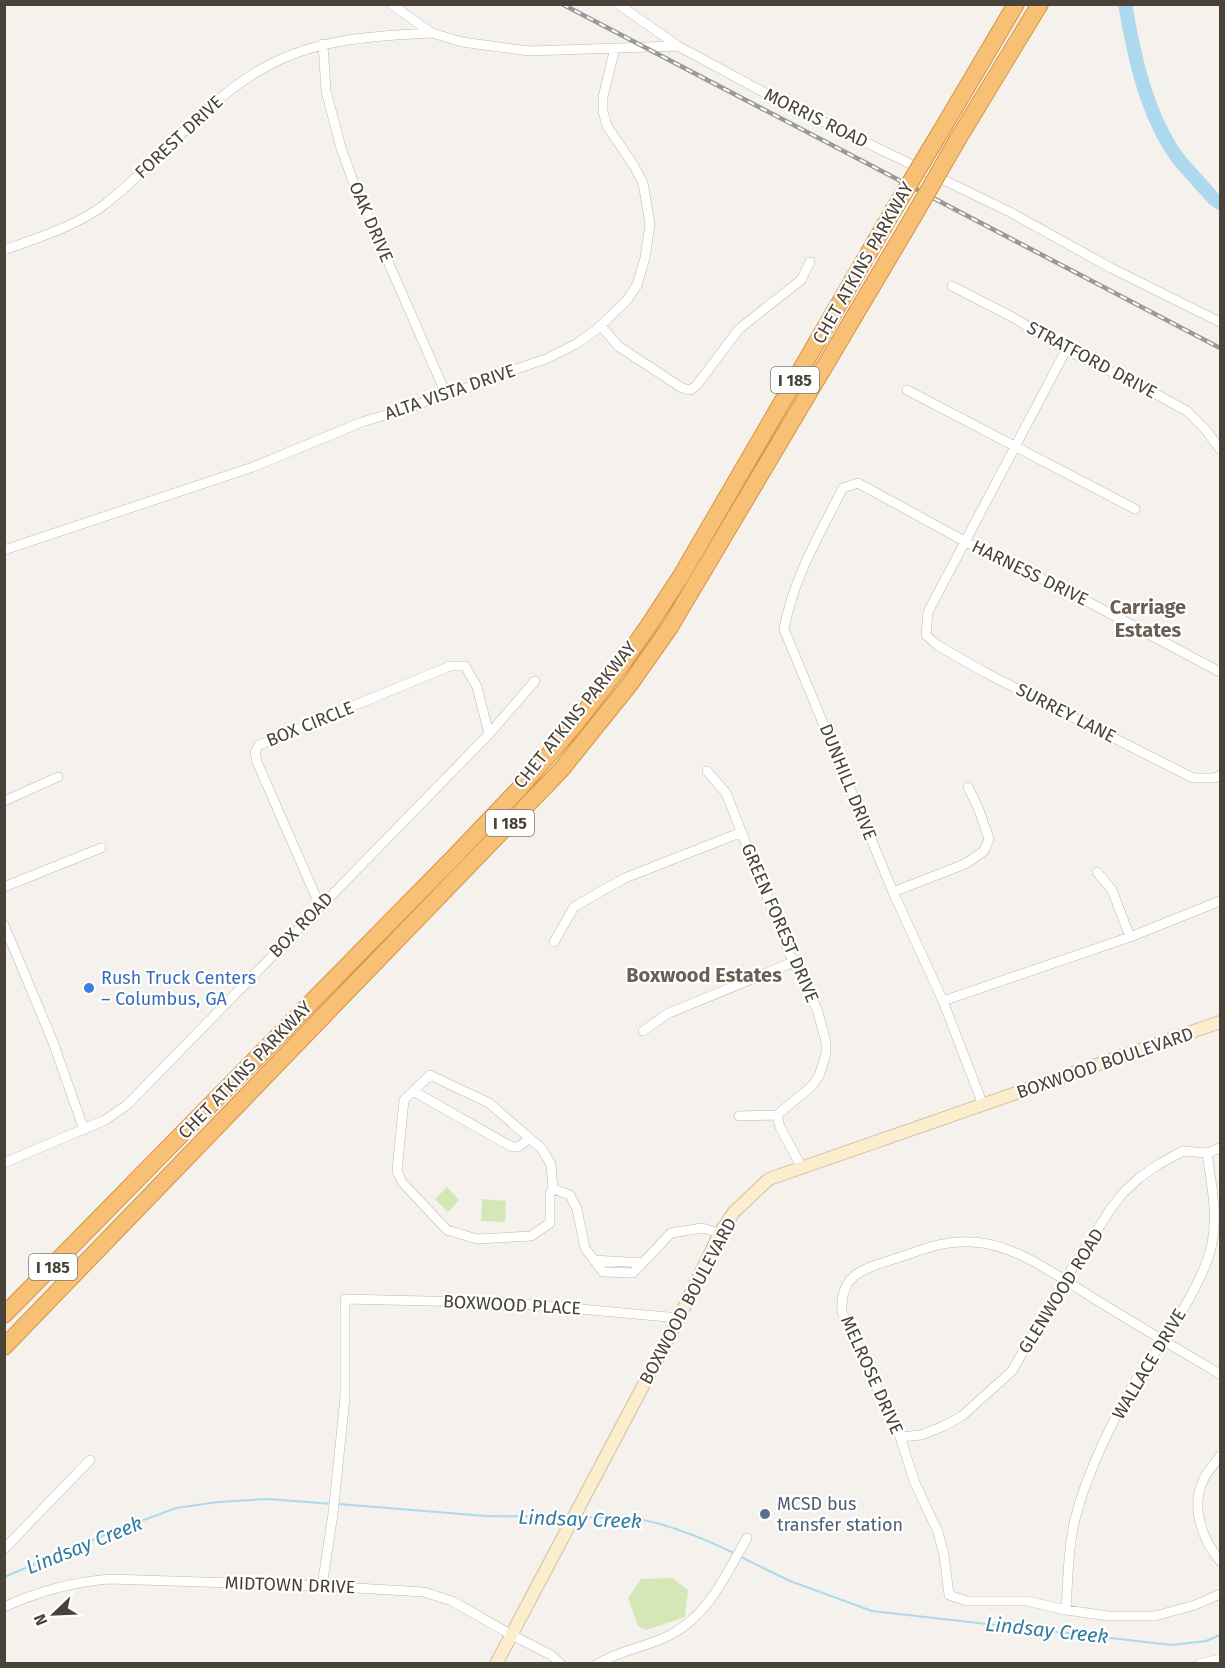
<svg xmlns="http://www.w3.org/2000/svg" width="1225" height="1668" font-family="'Fira Sans',sans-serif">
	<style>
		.green { fill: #d5e7b7 }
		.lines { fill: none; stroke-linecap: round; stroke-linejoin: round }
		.stream { stroke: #acd9ee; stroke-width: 2 }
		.river { stroke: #acd9ee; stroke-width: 14 }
		.street-casing { stroke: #c0b8ae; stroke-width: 10 }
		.secondary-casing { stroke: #d2c09d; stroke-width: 14 }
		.highway-casing { stroke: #d79444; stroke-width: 18 }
		.street { stroke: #fff; stroke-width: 9 }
		.secondary { stroke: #fcedce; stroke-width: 12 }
		.highway { stroke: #f7c075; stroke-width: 16 }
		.rail-casing { stroke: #999; stroke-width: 4.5 }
		.rail { stroke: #fff; stroke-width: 2; stroke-dasharray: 7; stroke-linecap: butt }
		.highway-bridge-casing { stroke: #d79444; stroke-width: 18; stroke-linecap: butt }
		.highway-bridge { stroke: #f7c075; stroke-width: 16 }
		.shop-dot { fill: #3f7fe0; stroke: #fff; stroke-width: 2 }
		.service-dot { fill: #5c6f8a; stroke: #fff; stroke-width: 2 }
		.labels { text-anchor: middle; stroke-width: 4.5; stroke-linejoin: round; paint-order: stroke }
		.shield { fill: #fff; stroke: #807b74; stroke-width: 1.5 }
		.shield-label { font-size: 16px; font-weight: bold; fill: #494239 }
		.street-label { font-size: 18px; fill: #494239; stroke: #fff }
		.shop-label { font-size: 18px; fill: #366cbe; stroke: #fff; text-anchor: start }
		.service-label { font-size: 18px; fill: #4e5e75; stroke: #fff; text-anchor: start }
		.neighbourhood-label { font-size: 20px; font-weight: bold; fill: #6c5f51; stroke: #fff }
		.water-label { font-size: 20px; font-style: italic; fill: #327ca1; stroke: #fff }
	</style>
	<rect width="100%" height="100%" fill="#f5f1ec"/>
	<path class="green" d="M447,1187L459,1200L448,1212L435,1199Z
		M482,1199L506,1201L505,1222L481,1221Z
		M672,1578L688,1590L685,1617L646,1630L638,1626L628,1598L641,1579Z"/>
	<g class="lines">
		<path class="stream" d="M338,1504L486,1516L569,1517
			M578,1517C603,1518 631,1516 656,1523C683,1530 709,1541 734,1553
			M739,1556L790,1581L872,1611L1172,1645L1206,1641L1220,1635
			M4,1577L117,1530L176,1508L218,1502L268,1499L333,1504"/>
		<path class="river" d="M1125,4C1134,55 1146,114 1177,157C1188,171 1202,185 1214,199L1220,203"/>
		<g class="street-casing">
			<path id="street" d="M391,4L432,33L462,42L529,51L678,46L778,100L1010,212L1111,268L1220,322
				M618,4L678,46
				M323,44L326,91L341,148L353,181L445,392
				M4,250C38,238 76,226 104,205C161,161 204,100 267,66C319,38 375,36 432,33
				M952,286L1014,318L1066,350L1141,386L1187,411L1205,429L1220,449
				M601,326L618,346L682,388L690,390L696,386L739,329L801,280L810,262
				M1066,350L928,612L926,635L937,645L986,673L1193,778H1215L1220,775
				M907,390L1135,509
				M4,550L253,467L362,422L416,406L445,392L467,388L507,372L546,359L576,344L596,330L627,300L637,285L645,258L650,224L643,183L634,166L607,126L603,111V97L615,48
				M489,734L535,681
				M707,771L726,793L793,962L817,1009L826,1042V1054L819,1076L812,1086L777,1115
				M4,801L58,777
				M1097,872L1112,890L1130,937
				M4,887L101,848
				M893,892L965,864L984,851L989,839L979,810L968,787
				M4,925L53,1042L84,1130
				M554,942L574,907L598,893L625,878L742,832
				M943,1001L1130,937L1220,901
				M643,1031L667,1014L793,962
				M430,1075L489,1103L541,1148L551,1164L553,1189L550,1194V1223L531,1236L477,1239L447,1230L402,1182L397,1171L404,1100Z
				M413,1091L512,1147H518L530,1138
				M983,1105L943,1001L893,892L784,629C793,579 820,533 843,488L858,483L966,542L1081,598L1220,672
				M777,1115L780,1127L801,1166
				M739,1116L777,1115
				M4,1163L105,1120L127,1105L489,734L477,687L465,666H450L259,745L255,752L257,762L320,906
				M553,1189L570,1195L577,1209L585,1248L603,1272L633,1273L671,1233L702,1228L720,1233
				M594,1260L643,1263
				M1220,1374C1181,1351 1142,1328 1103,1304C1065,1282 1017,1243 972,1242C938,1240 919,1252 888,1261C859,1270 840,1277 842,1312L900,1437L915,1483L938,1532L944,1555L949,1595L967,1601H1027L1066,1610L1109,1616H1155L1195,1605L1220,1594
				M900,1437L921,1435L944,1426L962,1416L1012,1371L1064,1281L1112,1207L1123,1193L1139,1178L1159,1164L1183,1151L1207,1153L1220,1148
				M1220,1456C1214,1465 1206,1472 1202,1483C1191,1510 1203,1540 1220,1561
				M4,1549L90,1460
				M322,1586L333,1514L345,1398V1299L514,1303L679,1318
				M4,1607C39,1591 72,1582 110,1579L322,1586L424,1592L452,1601L512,1635L551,1655L561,1664
				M1066,1610C1068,1580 1068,1548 1075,1519C1086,1476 1107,1433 1128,1393C1135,1380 1145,1368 1153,1356C1173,1327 1206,1277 1212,1243C1218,1214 1211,1182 1207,1153
				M597,1664C620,1650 647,1647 670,1635C709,1615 726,1574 747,1538
				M1199,1664L1220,1659"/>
		</g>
		<g class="secondary-casing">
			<path id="secondary" d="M496,1664L679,1318L720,1233L734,1212L769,1179L1220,1022"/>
		</g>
		<g class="highway-casing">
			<path id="highway" d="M941,131L1016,4
				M958,139L1040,4
				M4,1315L453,858L518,790L573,727L624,661L649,625L681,576L893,211
				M4,1347L561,770L630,684L670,627L912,219"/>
		</g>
		<use href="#street" class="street"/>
		<use href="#secondary" class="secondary"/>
		<use href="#highway" class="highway"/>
		<g class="rail-casing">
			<path id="rail" d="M562,4L1220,348"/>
		</g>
		<use href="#rail" class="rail"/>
		<g class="highway-bridge-casing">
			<path id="highway-bridge" d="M893,211L941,131
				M912,219L958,139"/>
		</g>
		<use href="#highway-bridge" class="highway-bridge"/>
	</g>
	<circle class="shop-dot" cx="89" cy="988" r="6"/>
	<circle class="service-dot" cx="765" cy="1514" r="6"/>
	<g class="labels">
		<g class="shield">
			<rect x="771" y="367" width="48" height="26" rx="4.5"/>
			<rect x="486" y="810" width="48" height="26" rx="4.5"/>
			<rect x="29" y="1254" width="48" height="26" rx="4.5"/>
		</g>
		<g class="shield-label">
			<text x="795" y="386">I 185</text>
			<text x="510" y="829">I 185</text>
			<text x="53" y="1273">I 185</text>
		</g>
		<g class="street-label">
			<text transform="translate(816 118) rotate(26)" y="6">MORRIS ROAD</text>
			<text transform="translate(179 137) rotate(-43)" y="6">FOREST DRIVE</text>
			<text transform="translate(371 222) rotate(67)" y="6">OAK DRIVE</text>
			<text transform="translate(863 263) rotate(-60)" y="6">CHET ATKINS PARKWAY</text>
			<text transform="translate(1092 360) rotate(28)" y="6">STRATFORD DRIVE</text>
			<text transform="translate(450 392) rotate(-19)" y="6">ALTA VISTA DRIVE</text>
			<text transform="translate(1030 573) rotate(26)" y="6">HARNESS DRIVE</text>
			<text transform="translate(1066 713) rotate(27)" y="6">SURREY LANE</text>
			<text transform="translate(575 715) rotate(-51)" y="6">CHET ATKINS PARKWAY</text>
			<text transform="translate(310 724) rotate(-22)" y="6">BOX CIRCLE</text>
			<text transform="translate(848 782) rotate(68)" y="6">DUNHILL DRIVE</text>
			<text transform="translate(780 923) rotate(67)" y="6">GREEN FOREST DRIVE</text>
			<text transform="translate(301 925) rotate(-46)" y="6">BOX ROAD</text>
			<text transform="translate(1105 1063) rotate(-19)" y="6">BOXWOOD BOULEVARD</text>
			<text transform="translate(245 1070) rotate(-46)" y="6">CHET ATKINS PARKWAY</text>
			<text transform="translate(1061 1291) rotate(-58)" y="6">GLENWOOD ROAD</text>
			<text transform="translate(688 1301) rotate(-62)" y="6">BOXWOOD BOULEVARD</text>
			<text transform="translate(512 1305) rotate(3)" y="6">BOXWOOD PLACE</text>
			<text transform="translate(1149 1364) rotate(-59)" y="6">WALLACE DRIVE</text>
			<text transform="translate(872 1375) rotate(66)" y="6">MELROSE DRIVE</text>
			<text transform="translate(290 1585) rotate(2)" y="6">MIDTOWN DRIVE</text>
		</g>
		<g class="shop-label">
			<text x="101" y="984">Rush Truck Centers<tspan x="101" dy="21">– Columbus, GA</tspan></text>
		</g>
		<g class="service-label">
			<text x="777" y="1510">MCSD bus<tspan x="777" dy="21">transfer station</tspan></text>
		</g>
		<g class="neighbourhood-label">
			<text x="1148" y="614">Carriage<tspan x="1148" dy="23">Estates</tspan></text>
			<text x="704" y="982">Boxwood Estates</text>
		</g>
		<g class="water-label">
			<text transform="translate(580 1519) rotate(2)" y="7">Lindsay Creek</text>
			<text transform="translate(84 1545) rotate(-22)" y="7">Lindsay Creek</text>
			<text transform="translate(1047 1630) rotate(6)" y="7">Lindsay Creek</text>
		</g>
	</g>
	<rect width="1225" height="1668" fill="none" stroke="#494239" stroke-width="12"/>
	<g transform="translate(54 1614) rotate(247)" stroke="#ffffff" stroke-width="4.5" paint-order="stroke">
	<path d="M0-4.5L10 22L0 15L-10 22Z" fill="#494239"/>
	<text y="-9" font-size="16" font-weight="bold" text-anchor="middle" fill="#494239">N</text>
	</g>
</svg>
